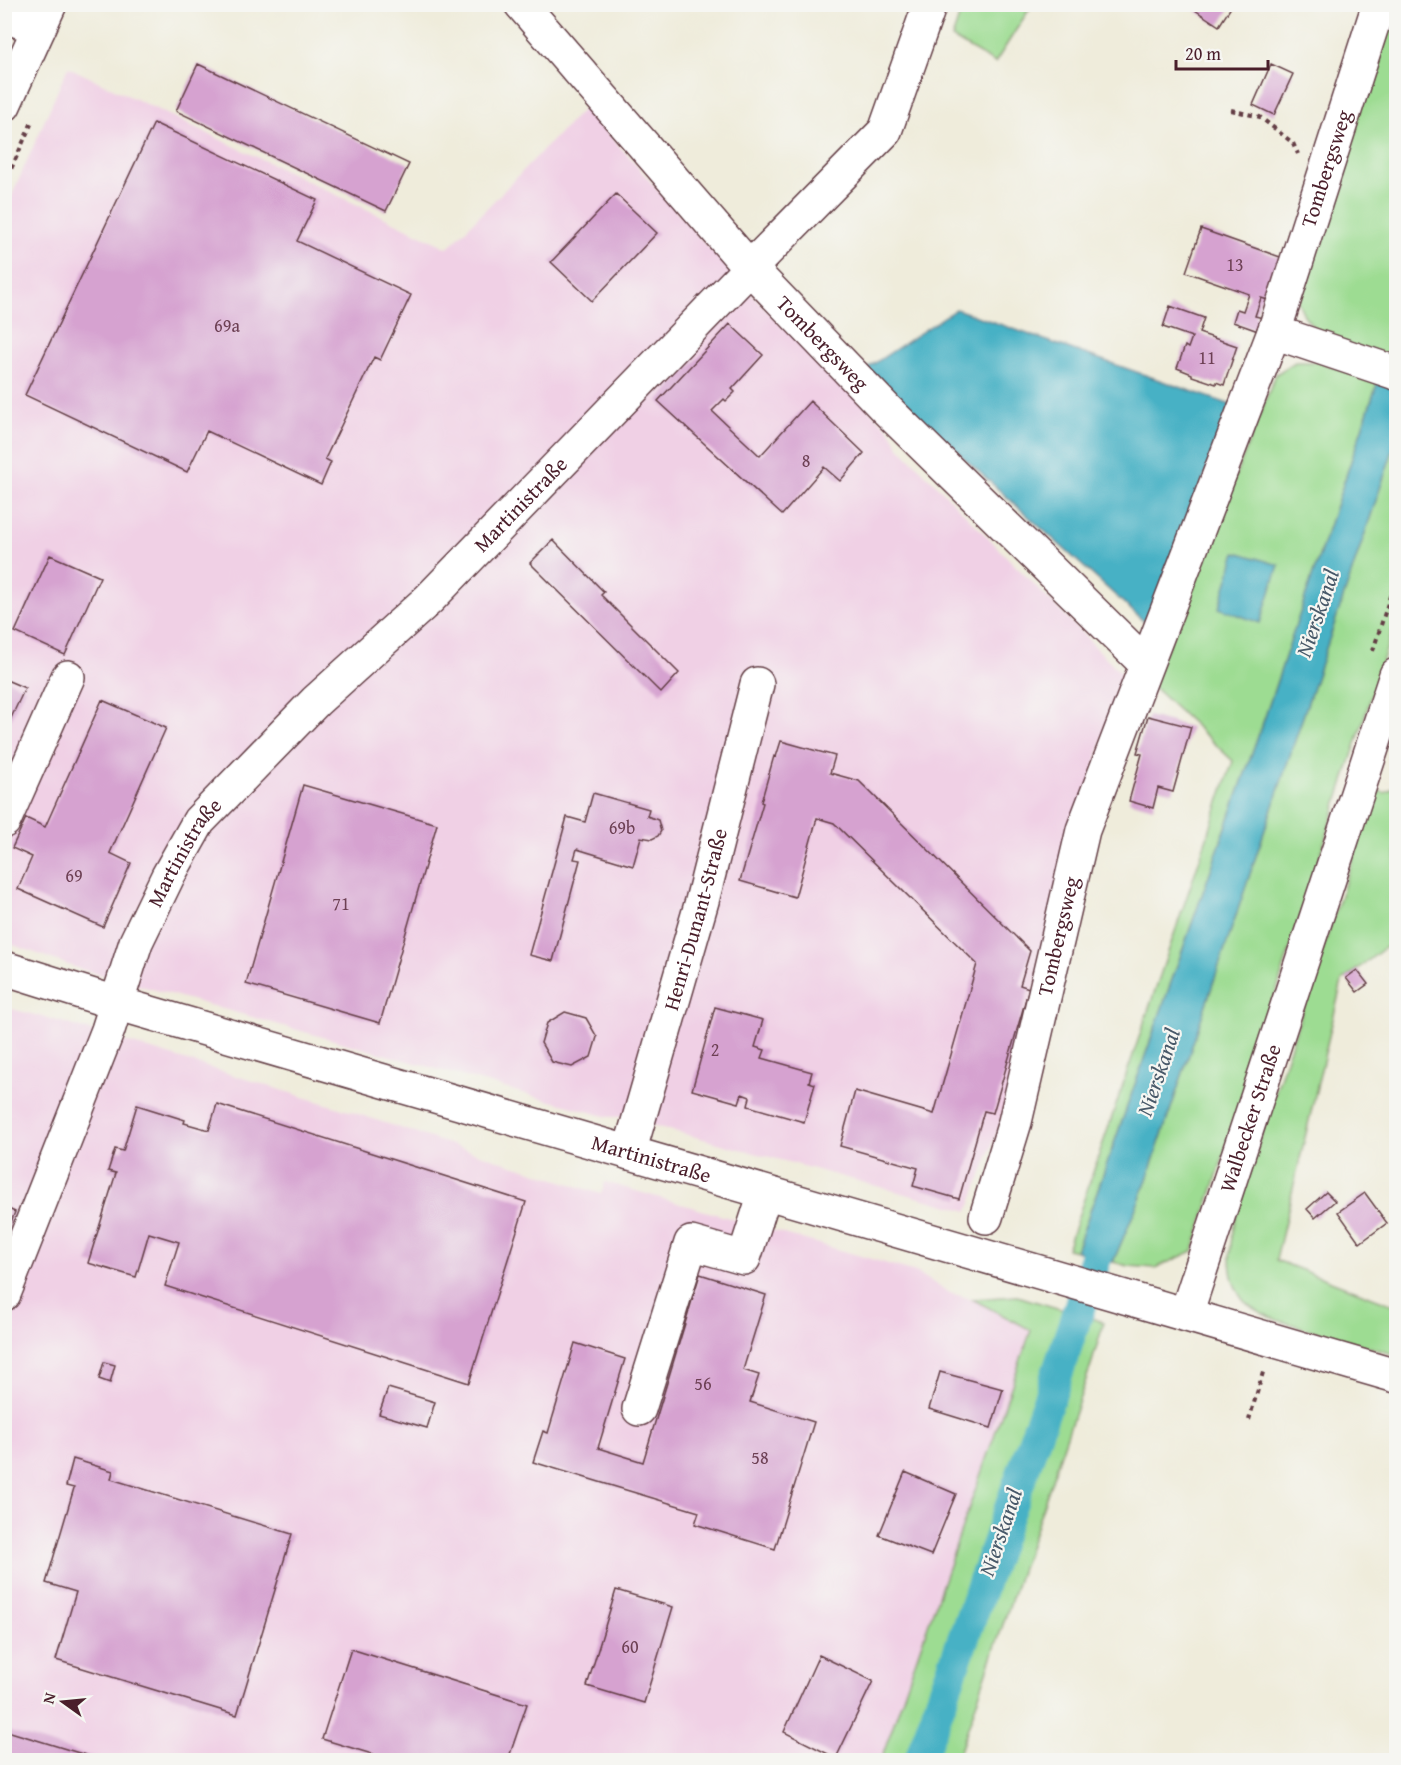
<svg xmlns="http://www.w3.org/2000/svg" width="1401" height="1765" font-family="'Gentium Book Plus',serif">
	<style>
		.built { fill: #f0d0e5 }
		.green { fill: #9ddc92; stroke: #747e5e; stroke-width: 1.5 }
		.water { fill: #46b1c5; stroke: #486878; stroke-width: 1.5 }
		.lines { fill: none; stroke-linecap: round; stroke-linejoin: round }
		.canal { stroke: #46b1c5; stroke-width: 32 }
		.building { fill: #d6a2d0 }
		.minor-casing { stroke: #633e45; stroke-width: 36 }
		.major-casing { stroke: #633e45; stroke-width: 36 }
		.path { stroke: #633e45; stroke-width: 4; stroke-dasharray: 4.5 4.5; stroke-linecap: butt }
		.minor { stroke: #fff; stroke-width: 33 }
		.major { stroke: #fff; stroke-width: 33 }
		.labels { text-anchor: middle; stroke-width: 4.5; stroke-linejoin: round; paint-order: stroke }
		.number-label { font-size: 18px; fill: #6d4054 }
		.street-label { font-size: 21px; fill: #4a1f2b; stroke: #f6f6f2 }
		.water-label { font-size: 22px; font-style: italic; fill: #485969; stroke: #f6f6f2 }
	</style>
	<rect width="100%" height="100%" fill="#f6f6f2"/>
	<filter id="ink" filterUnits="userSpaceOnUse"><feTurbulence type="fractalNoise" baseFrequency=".0167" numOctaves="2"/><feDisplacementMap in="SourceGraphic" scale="12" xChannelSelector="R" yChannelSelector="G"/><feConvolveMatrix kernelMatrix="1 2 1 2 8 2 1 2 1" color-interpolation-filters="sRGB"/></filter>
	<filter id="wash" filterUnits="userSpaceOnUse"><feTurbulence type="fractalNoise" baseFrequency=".008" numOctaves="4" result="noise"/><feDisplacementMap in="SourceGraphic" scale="24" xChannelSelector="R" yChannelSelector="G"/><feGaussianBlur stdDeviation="1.35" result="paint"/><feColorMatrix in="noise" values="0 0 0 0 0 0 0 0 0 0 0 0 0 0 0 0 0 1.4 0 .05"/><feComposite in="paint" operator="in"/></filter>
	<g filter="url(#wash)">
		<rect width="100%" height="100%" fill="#efecdb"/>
		<path class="built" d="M68,67L448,248L585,107L699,237L776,320L889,429L900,448L1122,674L1073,838L1000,1124L968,1211L648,1124L619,1117H608L77,968L5,942V211Z
			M4,1007L62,1022L352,1112L601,1194L605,1182L916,1272L950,1293L972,1299L1031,1330L881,1760H5Z"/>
		<path class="green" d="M963,5V4L1032,5L995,63L952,38Z
			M1389,5H1396V365L1320,336L1304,315L1295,295Z
			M1295,362H1319L1378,381L1265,717L1076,1251L1067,1249L1233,761L1146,680L1167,648L1276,374Z
			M1396,441V619L1193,1251L1156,1268L1128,1266L1113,1262L1143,1191Z
			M1396,786V939L1342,981L1276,1260L1396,1306V1355L1277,1320C1266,1315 1252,1310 1244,1301C1218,1270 1235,1223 1243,1189L1376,790L1385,793Z
			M1017,1296L1104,1322L1092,1362L957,1760H881L1031,1330L972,1299Z"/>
		<path class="water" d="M956,309L1231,405L1149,626L866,369Z
			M1378,381L1396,388V441L1143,1191L1113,1262L1076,1251L1265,717Z
			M1236,552L1279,565L1260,623L1219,608Z"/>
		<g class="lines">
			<path class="canal" d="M920,1760L1048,1401L1110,1216"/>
		</g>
		<g id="blocks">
			<path class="building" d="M1186,4H1233L1219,26Z
				M198,64L409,164L386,211L176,111Z
				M1271,64L1293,74L1274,115L1253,105Z
				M154,123L317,200L297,241L411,295L380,360L374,357L325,459L331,462L321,485L207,431L187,472L25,395Z
				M616,194L657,233L592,301L551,262Z
				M1201,229L1283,258L1268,300L1261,298L1255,316L1263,318L1258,331L1233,322L1237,309L1243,311L1249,294L1186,272Z
				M1170,306L1204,318L1199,333L1237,346L1224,385L1216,382V384L1192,376V374L1177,368L1185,346L1188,348L1192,337L1163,327Z
				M730,324L763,355L732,389L735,392L726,401L724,399L712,411L760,456L810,401L864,453L840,481L824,467L782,515L658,401Z
				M553,540L604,592L601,595L679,673L661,693L530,563Z
				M50,555L100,577L65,655L15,632Z
				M4,679L25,688L4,733Z
				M102,700L166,728L110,853L131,863L103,927L18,889L32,857L12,848L26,818L45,827L46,825Z
				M1148,716L1191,727L1173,792L1158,788L1153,808L1129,801L1142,754L1137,753Z
				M781,741L835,756L830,773L859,781L1030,951L1020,985L1029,988L993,1113L984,1111L959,1199L913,1186L918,1168L840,1146L855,1091L934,1114L977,964L834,823L817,818L795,897L740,881L763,803L761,802L774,756L776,757Z
				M303,785L437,824L380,1023L246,984Z
				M593,793L649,809L647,816L658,820L661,831L658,836L652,839L641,837L633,866L577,849L574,859L580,860L553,961L529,955L567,817L585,822Z
				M1357,970L1368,984L1357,992L1346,978Z
				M715,1007L763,1020L755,1047L765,1050L762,1058L812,1072L809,1082L815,1084L804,1122L748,1106L750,1097L742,1094L739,1103L692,1090Z
				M565,1012L586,1018L597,1037L591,1057L572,1067L552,1062L541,1043L547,1023Z
				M217,1104L526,1202L469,1383L165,1286L179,1242L149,1233L136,1277L88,1263L116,1173L108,1171L115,1149L123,1151L137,1105L185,1120L184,1123L209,1130Z
				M1326,1192L1335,1201L1315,1218L1307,1209Z
				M1365,1193L1387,1223L1360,1243L1338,1212Z
				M4,1207L15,1212L5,1237H4Z
				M700,1274L766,1295L743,1370L759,1375L750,1402L814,1422L775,1549L695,1524L699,1512L533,1462L543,1431L548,1433L575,1343L625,1359L598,1448L643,1462Z
				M104,1362L115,1365L110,1383L99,1379Z
				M940,1372L1003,1389L991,1428L929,1409Z
				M388,1388L435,1402L427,1428L379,1414Z
				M73,1459L113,1471L111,1479L292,1534L237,1715L56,1660L76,1592L46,1583L74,1488L66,1486Z
				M905,1472L956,1494L931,1555L879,1535Z
				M616,1590L673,1607L644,1703L587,1686Z
				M351,1649L527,1704L508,1760H392L322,1739Z
				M819,1655L873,1681L836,1758L784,1732Z
				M4,1730L102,1760H4Z"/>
		</g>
	</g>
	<g filter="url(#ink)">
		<use href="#blocks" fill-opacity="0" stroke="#633e45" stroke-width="1.5"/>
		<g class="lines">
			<g class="minor-casing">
				<g id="minor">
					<path id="s1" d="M521,4L750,268L886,409L1145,663"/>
					<path d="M4,16L39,28"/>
					<path d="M1274,332L1396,373"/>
					<path d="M4,821L68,677"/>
					<path id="s2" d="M629,1153L702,901L757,684"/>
					<path id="s3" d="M986,1217L1015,1122L1083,830L1274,332L1379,4"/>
					<path id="s4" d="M4,1294L108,1030L136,942L168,876L199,821L316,701L429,599L750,268L885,131L930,4"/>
					<path id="s5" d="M1186,1314L1396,675"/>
					<path d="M639,1409L691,1243L744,1258L765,1193"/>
				</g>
			</g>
			<g class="major-casing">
				<g id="major">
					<path d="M4,105L50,4"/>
					<path id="s6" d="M4,968L116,1003L1396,1376"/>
				</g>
			</g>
			<path class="path" d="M1231,110L1260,117L1293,143L1298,154
				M4,185L32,122
				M1373,651L1396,577
				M1249,1420L1264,1369"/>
			<use href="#minor" class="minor"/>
			<use href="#major" class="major"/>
		</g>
	</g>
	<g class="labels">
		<g class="number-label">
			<text x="1235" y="271">13</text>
			<text x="227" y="332">69a</text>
			<text x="1207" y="364">11</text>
			<text x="806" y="467">8</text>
			<text x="622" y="834">69b</text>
			<text x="74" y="882">69</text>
			<text x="341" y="910">71</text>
			<text x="715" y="1056">2</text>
			<text x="703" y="1390">56</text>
			<text x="760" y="1464">58</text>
			<text x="630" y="1653">60</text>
		</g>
		<g class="street-label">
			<text dy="7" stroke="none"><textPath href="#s3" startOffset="1104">Tombergsweg</textPath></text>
			<text dy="7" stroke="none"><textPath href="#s1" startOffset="454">Tombergsweg</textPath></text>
			<text dy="7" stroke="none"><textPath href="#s4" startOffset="964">Martinistraße</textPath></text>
			<text dy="7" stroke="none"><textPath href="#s4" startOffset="478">Martinistraße</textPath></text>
			<text dy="7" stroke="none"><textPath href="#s2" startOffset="243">Henri-Dunant-Straße</textPath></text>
			<text dy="7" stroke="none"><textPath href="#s3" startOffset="290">Tombergsweg</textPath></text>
			<text dy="7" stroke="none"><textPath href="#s5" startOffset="206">Walbecker Straße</textPath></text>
			<text dy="7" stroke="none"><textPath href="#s6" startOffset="675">Martinistraße</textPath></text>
		</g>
		<g class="water-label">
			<text transform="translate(1317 613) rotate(-71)" y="8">Nierskanal</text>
			<text transform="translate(1158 1072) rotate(-71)" y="8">Nierskanal</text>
			<text transform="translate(1000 1532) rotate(-71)" y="8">Nierskanal</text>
		</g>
	</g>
	<rect width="1401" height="1765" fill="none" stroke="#f6f6f2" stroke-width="24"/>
	<g transform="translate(63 1702) rotate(285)" stroke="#f6f6f2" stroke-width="4.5" paint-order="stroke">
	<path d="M0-4.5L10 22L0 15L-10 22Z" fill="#4a1f2b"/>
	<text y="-9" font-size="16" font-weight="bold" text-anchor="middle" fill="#4a1f2b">N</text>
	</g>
	<path d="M1176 60v9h92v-9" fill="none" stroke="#4a1f2b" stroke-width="3"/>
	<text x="1185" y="60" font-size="18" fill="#4a1f2b" stroke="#f6f6f2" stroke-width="4.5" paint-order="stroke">20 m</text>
</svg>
